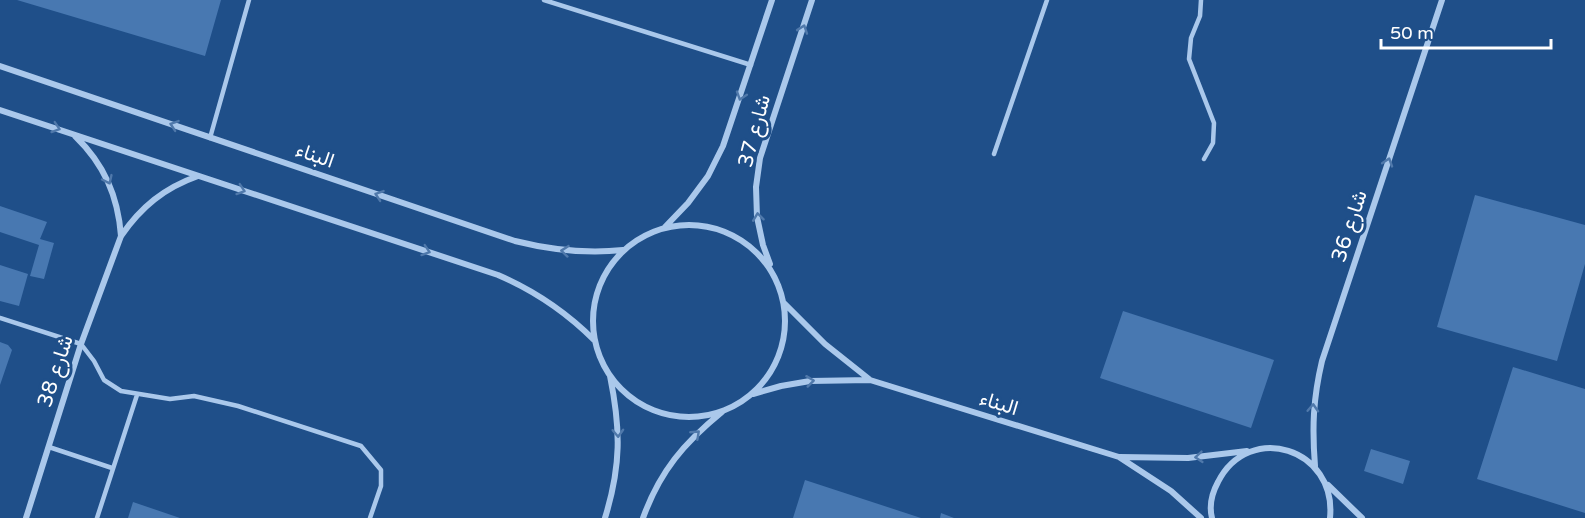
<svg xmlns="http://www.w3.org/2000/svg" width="1585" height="518" font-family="'Varela Round',Vazirmatn,sans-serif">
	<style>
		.building { fill: #4878b1 }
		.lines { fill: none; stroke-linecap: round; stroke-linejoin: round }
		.service { stroke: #aac8eb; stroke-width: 4.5 }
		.minor { stroke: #aac8eb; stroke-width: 6 }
		.oneway { stroke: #5079ab }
		.labels { text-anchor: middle; stroke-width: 6; stroke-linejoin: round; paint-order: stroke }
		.street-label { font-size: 21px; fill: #fff; stroke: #1f4f89 }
	</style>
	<rect width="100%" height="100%" fill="#1f4f89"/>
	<path class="building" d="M17,0H221L205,56Z
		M1475,195L1585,225V264L1557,361L1437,327Z
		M0,206L47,222L40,239L54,243L44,279L30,276L39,245L0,232Z
		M0,265L28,274L19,306L0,301Z
		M1123,311L1274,360L1251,428L1100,378Z
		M0,342L8,345L12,350L0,385Z
		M1513,367L1585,389V513L1477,479Z
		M1371,449L1410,461L1403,484L1364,471Z
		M805,480L921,518H793Z
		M133,502L180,518H128Z
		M941,513L954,518H940Z"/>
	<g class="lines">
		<path class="service" d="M544,0L751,65
			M1201,0L1200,16L1191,38L1189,59L1214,123L1213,143L1204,159
			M210,138L249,0
			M994,154L1047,0
			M0,318L81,344L94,361L104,380L121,391L170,399L194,396L238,406L361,446L381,470V486L370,518
			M49,447L112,468
			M97,518L137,395"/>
		<path class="minor" d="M0,66L515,241C551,250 585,254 623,250
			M0,110L498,275C535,291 565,311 594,340
			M75,136C104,164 118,196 121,236
			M593 321a96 96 0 1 1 192 0a96 96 0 1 1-192 0Z
			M665,227L688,203L708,176L723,146L772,0
			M770,264L763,245L757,217L756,187L760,158L812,0
			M785,304L825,344L869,379
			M753,394L781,386L810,381L870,380L1119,457L1171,491L1201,518
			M1120,457L1188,458L1247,451
			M1315,466C1312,428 1313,399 1322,361L1442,0
			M1328,485L1362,518
			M26,518L81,344L121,236C141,207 164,188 198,176
			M605,518C621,466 621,430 610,376
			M643,518C660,471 684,443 722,412
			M1212,518C1209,506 1212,493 1218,482C1249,421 1337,448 1330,518"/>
	</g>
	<defs><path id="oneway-chevron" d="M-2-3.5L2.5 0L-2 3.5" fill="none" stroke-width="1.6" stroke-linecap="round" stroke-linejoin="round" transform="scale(1.5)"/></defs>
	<g class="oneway">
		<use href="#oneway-chevron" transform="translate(803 29) rotate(-71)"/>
		<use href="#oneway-chevron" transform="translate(741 96) rotate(108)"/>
		<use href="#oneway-chevron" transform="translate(174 125) rotate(-161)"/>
		<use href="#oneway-chevron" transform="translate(56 128) rotate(18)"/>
		<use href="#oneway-chevron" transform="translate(1388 162) rotate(-72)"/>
		<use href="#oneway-chevron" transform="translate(108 180) rotate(65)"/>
		<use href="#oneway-chevron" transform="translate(241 190) rotate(18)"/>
		<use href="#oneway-chevron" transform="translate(379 195) rotate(-161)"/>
		<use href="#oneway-chevron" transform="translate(758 217) rotate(-97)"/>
		<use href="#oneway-chevron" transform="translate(426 251) rotate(18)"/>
		<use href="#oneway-chevron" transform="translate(565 251) rotate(-174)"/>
		<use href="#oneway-chevron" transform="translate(810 381) rotate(-7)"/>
		<use href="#oneway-chevron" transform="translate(1313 408) rotate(-87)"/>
		<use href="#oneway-chevron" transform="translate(618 433) rotate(88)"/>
		<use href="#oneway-chevron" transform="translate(696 434) rotate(-43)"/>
		<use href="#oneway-chevron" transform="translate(1199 457) rotate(175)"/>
	</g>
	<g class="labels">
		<g class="street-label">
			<text transform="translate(754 131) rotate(-75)" y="7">شارع 37</text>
			<text transform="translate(315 155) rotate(19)" y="7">البناء</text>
			<text transform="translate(1349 226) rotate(-72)" y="7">شارع 36</text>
			<text transform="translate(55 371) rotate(-72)" y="7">شارع 38</text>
			<text transform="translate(999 403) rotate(17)" y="7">البناء</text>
		</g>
	</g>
	<path d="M1381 39v9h170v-9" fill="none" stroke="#ffffff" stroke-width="3"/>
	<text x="1390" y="39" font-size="18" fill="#ffffff" stroke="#1f4f89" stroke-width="4.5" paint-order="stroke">50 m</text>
</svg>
